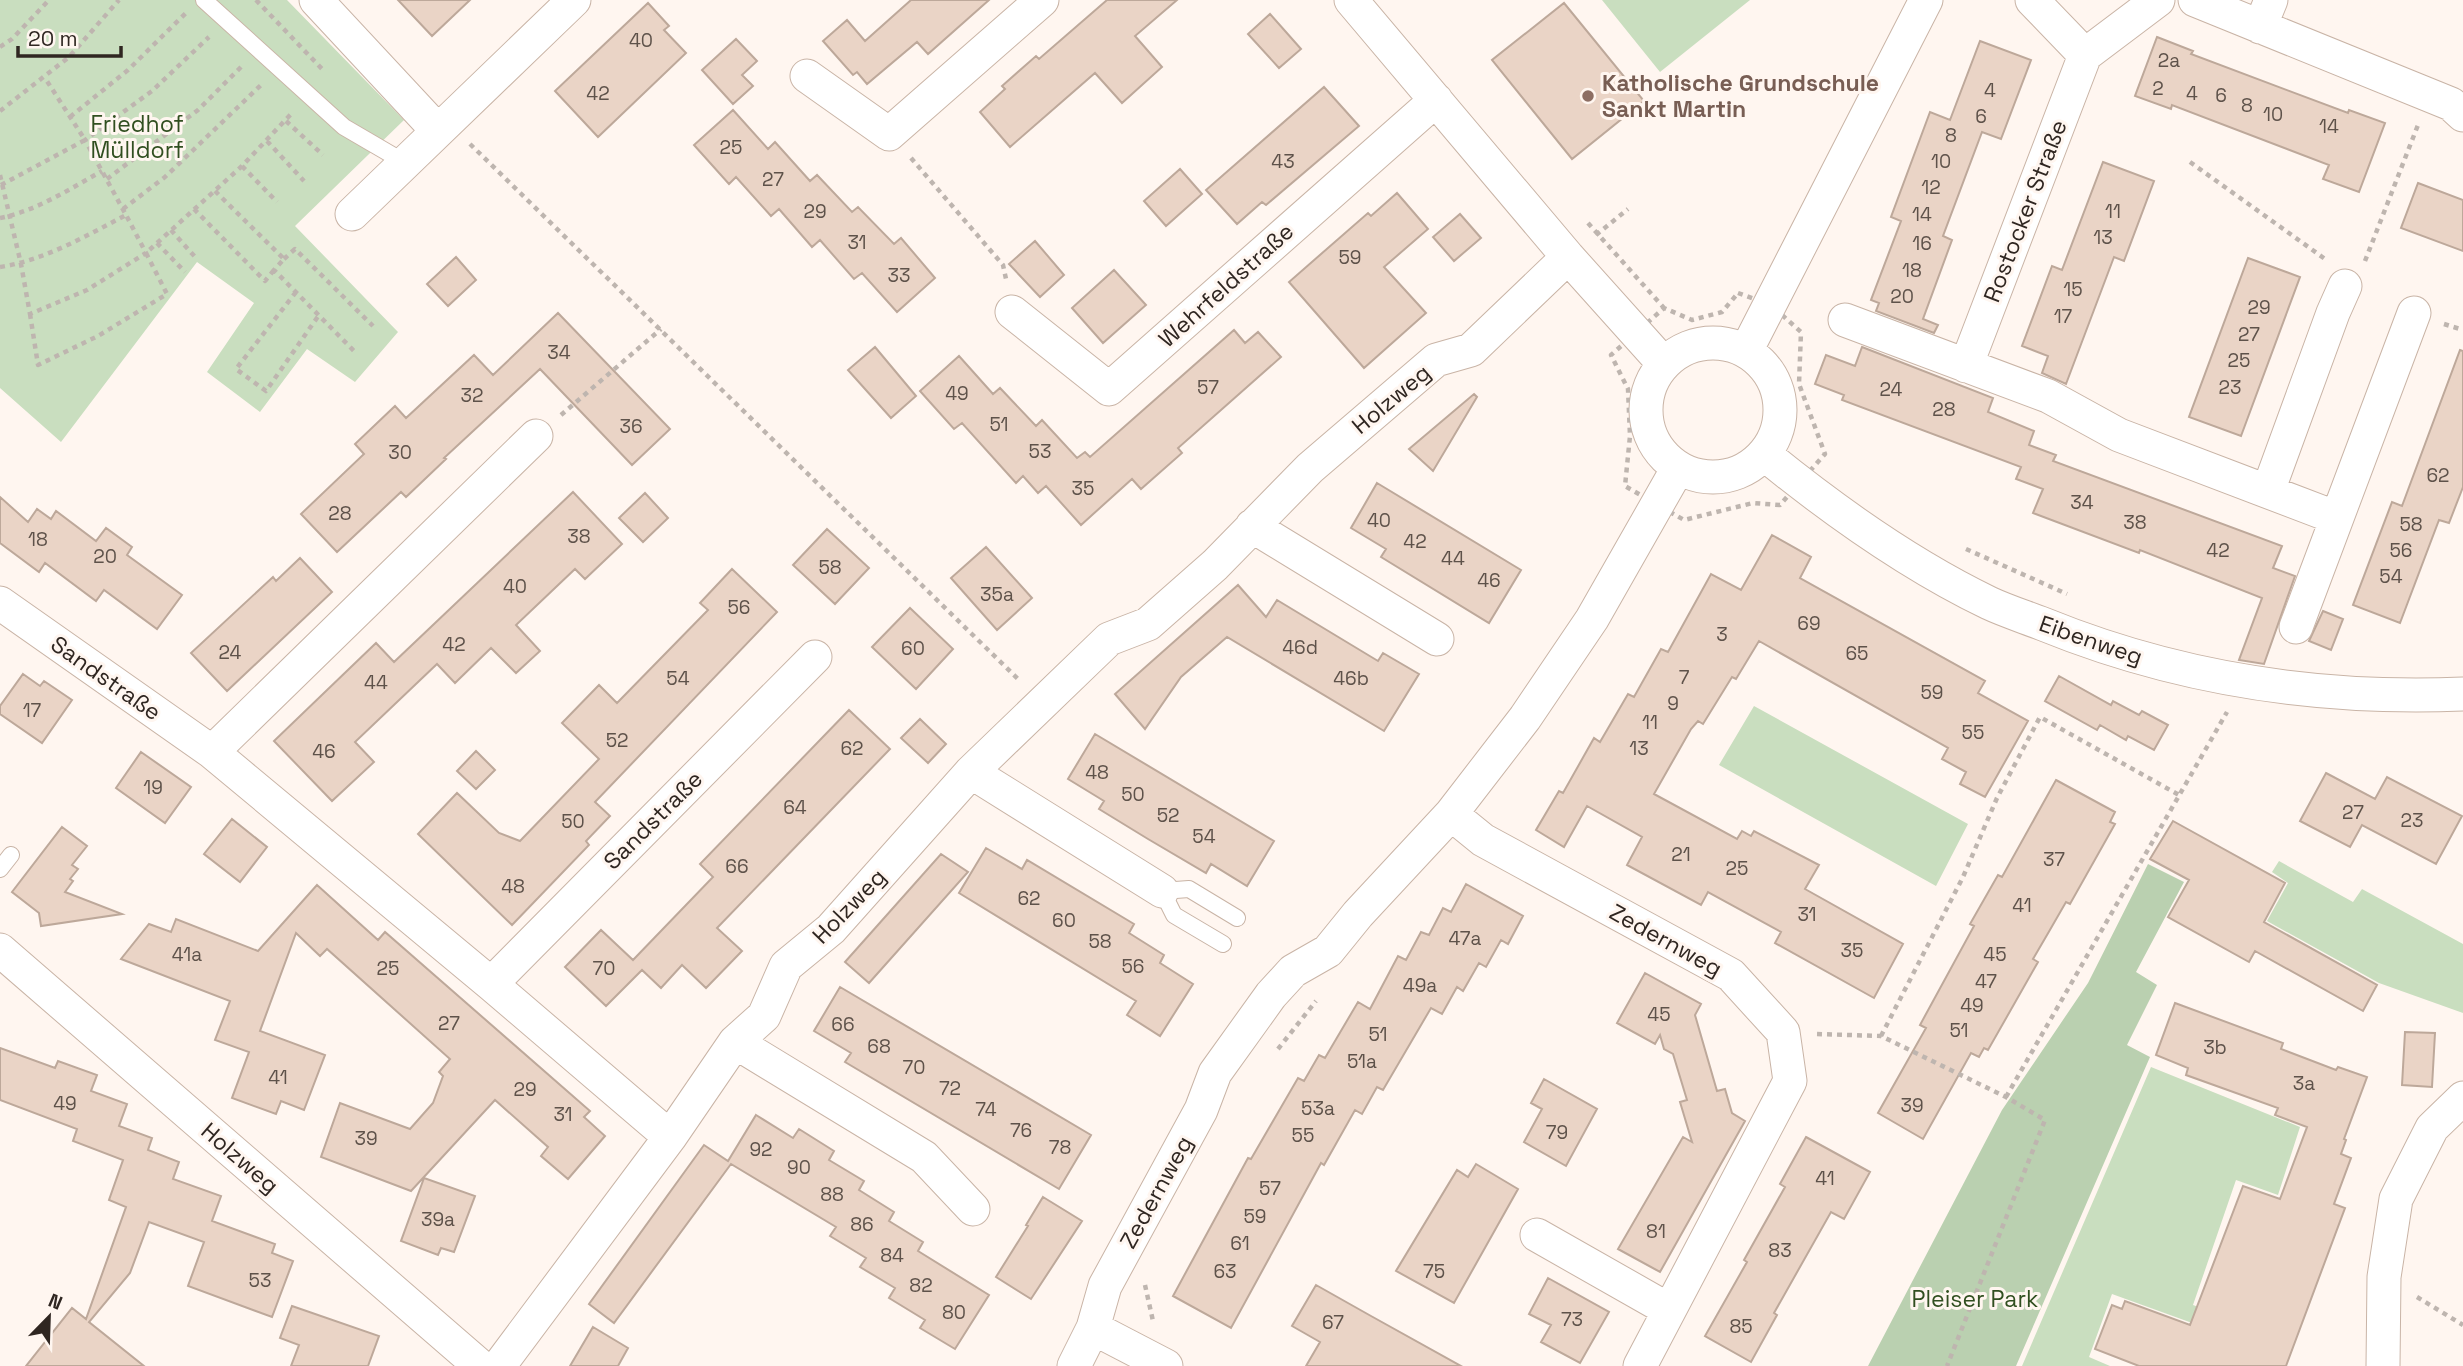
<svg xmlns="http://www.w3.org/2000/svg" width="2463" height="1366" font-family="'Space Grotesk',sans-serif">
	<style>
		.green { fill: #c9debf }
		.forest { fill: #bad0b0 }
		.building { fill: #ead4c6; stroke: #bda89a; stroke-width: 2 }
		.lines { fill: none; stroke-linecap: round; stroke-linejoin: round }
		.lane-casing { stroke: #c9b4a6; stroke-width: 18 }
		.street-casing { stroke: #c9b4a6; stroke-width: 35 }
		.path { stroke: #beb5af; stroke-width: 4.5; stroke-dasharray: 5 5; stroke-linecap: butt }
		.lane { stroke: #fff; stroke-width: 16 }
		.street { stroke: #fff; stroke-width: 33 }
		.education-dot { fill: #8d6e63; stroke: #fff6f0; stroke-width: 2.5 }
		.labels { text-anchor: middle; stroke-width: 6; stroke-linejoin: round; paint-order: stroke }
		.number-label { font-size: 19px; fill: #5e524a }
		.education-label { font-size: 23px; font-weight: bold; fill: #785e54; stroke: #fff6f0; text-anchor: start }
		.park-label { font-size: 23px; fill: #314f20; stroke: #fff6f0 }
		.street-label { font-size: 23px; fill: #2f2621; stroke: #fff6f0 }
	</style>
	<rect width="100%" height="100%" fill="#fff6f0"/>
	<path class="green" d="M0,0H287L404,120L295,226L398,332L355,382L307,349L260,412L207,372L254,303L197,262L61,442L0,388Z
		M1602,0H1750L1660,72Z
		M1754,706L1968,824L1936,886L1719,765Z
		M2279,861L2353,902L2362,889L2463,944V1013L2379,983L2267,921L2288,883L2272,872Z
		M2151,1067L2300,1127L2278,1195L2236,1180L2193,1305L2224,1316L2217,1332L2112,1294L2089,1357L2110,1366H2022Z"/>
	<path class="forest" d="M2148,864L2184,882L2136,972L2157,985L2127,1045L2150,1057L2016,1366H1868L2002,1110L2088,983Z"/>
	<path class="building" d="M398,0H470L432,36Z
		M911,0H989L928,54L917,42L867,84L857,72L853,75L823,41L847,20L865,41Z
		M1107,0H1177L1135,36L1162,67L1122,103L1095,73L1010,147L980,112L1005,89L1002,86L1036,56L1039,59Z
		M648,3L669,26L664,30L686,53L598,137L555,91Z
		M1564,3L1644,101L1572,159L1492,60Z
		M1270,14L1301,49L1279,68L1248,34Z
		M2157,37L2193,51L2191,54L2348,113L2349,110L2385,123L2359,192L2323,179L2329,165L2172,105L2171,109L2135,96Z
		M736,39L757,61L742,75L753,86L733,104L702,70Z
		M1980,41L2031,60L2001,139L1982,132L1943,236L1952,240L1923,319L1938,325L1934,333L1876,311L1879,303L1871,300L1901,221L1891,217L1930,112L1950,120Z
		M1324,87L1359,126L1266,205L1262,202L1237,224L1206,190Z
		M733,110L768,149L775,142L810,181L817,175L852,212L858,207L894,244L901,238L935,278L897,312L862,273L854,279L820,240L812,247L779,209L771,216L736,177L729,184L694,145Z
		M2103,162L2154,181L2124,261L2114,257L2066,384L2042,373L2048,356L2022,346L2052,266L2062,270Z
		M1180,169L1202,194L1166,226L1144,201Z
		M2418,183L2463,200V251L2401,228Z
		M1397,193L1428,229L1384,267L1426,313L1364,368L1289,282L1368,213L1371,216Z
		M1460,214L1481,238L1454,261L1433,237Z
		M1035,241L1064,275L1040,297L1009,264Z
		M456,257L476,280L448,306L427,284Z
		M2248,258L2300,277L2241,436L2189,417Z
		M1114,270L1146,305L1103,343L1072,308Z
		M558,313L670,429L632,465L540,369L444,458L446,459L406,497L401,492L337,552L301,514L364,454L355,444L395,406L406,418L474,355L493,375Z
		M1234,330L1245,343L1258,332L1281,357L1178,448L1182,453L1141,489L1132,479L1081,525L1046,486L1038,493L1023,476L1016,483L962,423L954,429L920,391L959,356L993,394L1000,388L1036,426L1042,420L1077,458L1085,452L1090,457Z
		M875,347L916,396L891,418L848,370Z
		M1862,347L1993,398L1988,412L2034,431L2029,445L2056,455L2053,461L2282,546L2273,568L2295,576L2264,664L2239,660L2262,598L2140,550L2139,553L2033,513L2043,489L2016,479L2021,467L1842,400L1844,395L1815,384L1826,355L1855,366Z
		M2460,350L2463,351V487L2449,523L2439,520L2400,623L2353,605L2392,502L2402,506Z
		M1474,394L1477,397L1433,471L1409,449Z
		M1377,483L1521,570L1489,623L1381,557L1386,549L1351,528Z
		M573,492L622,544L585,579L575,569L516,625L540,651L516,673L491,648L455,683L437,664L355,742L374,762L332,801L274,741L376,643L394,662Z
		M645,493L668,518L643,542L619,518Z
		M0,497L28,522L37,509L51,519L56,511L96,541L106,528L132,547L127,555L182,595L157,629L104,590L96,601L45,563L39,572L0,543Z
		M827,529L869,568L835,604L793,565Z
		M1772,535L1811,557L1800,578L1985,681L1978,693L2028,721L1985,797L1960,784L1966,772L1942,759L1948,748L1759,641L1736,679L1732,677L1703,724L1698,721L1691,729L1654,794L1737,839L1742,831L1751,836L1754,831L1819,865L1805,889L1903,944L1874,998L1775,943L1781,932L1708,892L1701,905L1627,865L1642,837L1587,806L1564,847L1536,830L1559,791L1563,793L1594,738L1600,742L1628,694L1634,697L1661,649L1668,652L1711,574L1741,590Z
		M986,547L1032,598L997,630L951,578Z
		M300,558L332,592L227,691L191,653L273,577L276,581Z
		M732,569L777,612L595,802L610,816L586,841L589,845L512,925L418,834L457,793L499,833L520,841L599,759L562,723L599,685L617,703L708,610L700,603Z
		M1238,585L1266,617L1277,600L1378,661L1383,653L1419,674L1384,731L1227,637L1181,677L1145,729L1115,694Z
		M910,608L953,649L916,689L872,647Z
		M2323,611L2343,619L2331,650L2309,641Z
		M23,674L40,686L44,681L72,700L42,743L0,714V706Z
		M2059,676L2111,705L2113,701L2139,715L2142,711L2168,725L2154,750L2128,736L2126,740L2100,725L2097,730L2045,701Z
		M849,710L890,749L717,928L742,951L706,988L682,965L661,988L642,970L606,1006L565,967L601,930L633,960L713,877L700,864Z
		M920,719L946,744L928,763L901,738Z
		M1095,734L1274,841L1247,886L1211,864L1206,873L1148,839L1099,809L1104,801L1068,779Z
		M476,751L495,770L476,789L457,771Z
		M141,752L191,787L165,823L116,788Z
		M2326,773L2375,799L2387,777L2462,816L2436,864L2362,825L2350,847L2300,821Z
		M2056,780L2115,812L2110,822L2115,824L2070,904L2066,902L2047,935L2033,959L2038,962L1988,1050L1984,1048L1979,1057L1971,1053L1923,1139L1878,1113L1926,1028L1920,1025L1974,926L1970,924L1998,875L2002,877Z
		M232,819L267,847L240,882L204,854Z
		M2173,821L2285,883L2264,922L2377,985L2363,1011L2255,951L2249,962L2168,917L2189,880L2150,859Z
		M62,827L87,846L72,865L78,869L70,879L73,881L65,892L122,914L41,926L39,913L12,892Z
		M986,848L1022,869L1027,860L1134,924L1129,933L1164,955L1160,963L1193,984L1160,1036L1127,1015L1136,1001L959,893Z
		M941,854L968,872L869,983L845,962Z
		M1466,884L1523,916L1508,944L1501,940L1486,967L1479,963L1463,991L1457,987L1442,1014L1431,1008L1383,1090L1377,1087L1362,1114L1355,1110L1324,1165L1321,1163L1231,1328L1173,1296L1248,1158L1251,1159L1298,1078L1304,1081L1319,1055L1325,1058L1358,1002L1370,1009L1398,956L1406,960L1421,932L1429,935L1443,908L1451,912Z
		M317,885L378,940L385,932L590,1111L584,1117L605,1136L568,1179L541,1156L548,1147L495,1100L411,1191L321,1157L340,1103L410,1129L433,1103L443,1076L439,1072L450,1059L327,949L320,956L296,933L260,1031L325,1055L304,1110L281,1101L276,1114L232,1098L249,1052L215,1040L230,1001L121,959L149,924L171,932L176,919L258,951Z
		M1645,973L1701,1004L1695,1015L1717,1091L1725,1089L1732,1113L1745,1121L1660,1272L1618,1249L1683,1137L1692,1142L1680,1102L1687,1100L1673,1054L1664,1049L1660,1035L1655,1044L1617,1023Z
		M840,987L1091,1135L1059,1189L845,1062L851,1053L814,1031Z
		M2175,1003L2283,1043L2281,1049L2336,1070L2338,1067L2367,1077L2344,1139L2346,1140L2341,1154L2351,1158L2334,1204L2345,1208L2286,1366H2139L2095,1349L2112,1305L2122,1309L2125,1301L2190,1325L2243,1186L2280,1199L2307,1127L2275,1115L2278,1108L2186,1075L2188,1068L2156,1055Z
		M2405,1032L2435,1033L2432,1087L2402,1085Z
		M0,1048L55,1068L58,1061L97,1075L91,1091L127,1104L119,1126L152,1138L148,1150L179,1162L173,1179L221,1196L212,1221L275,1244L272,1253L293,1261L272,1317L188,1286L204,1242L149,1222L130,1273L89,1322L144,1366H26L72,1308L86,1319L126,1207L109,1200L123,1160L73,1141L77,1129L0,1100Z
		M1544,1079L1597,1109L1566,1166L1524,1142L1542,1109L1531,1103Z
		M756,1115L793,1138L799,1129L834,1151L829,1160L864,1181L859,1190L894,1212L889,1221L923,1242L918,1251L989,1295L955,1349L920,1328L925,1320L889,1298L895,1288L860,1267L866,1258L830,1236L836,1227L731,1164L614,1323L589,1304L704,1145L728,1161Z
		M1806,1137L1870,1172L1844,1219L1831,1212L1774,1313L1777,1315L1751,1362L1705,1336L1747,1262L1744,1260L1785,1187L1780,1184Z
		M1476,1164L1518,1189L1454,1303L1396,1271L1457,1170L1468,1177Z
		M424,1178L475,1196L454,1252L441,1248L438,1255L401,1241Z
		M1043,1197L1082,1221L1031,1299L996,1277L1028,1226L1026,1225Z
		M1548,1278L1609,1312L1580,1363L1541,1342L1551,1325L1529,1314Z
		M1316,1285L1371,1316L1461,1366H1306L1320,1342L1292,1326Z
		M292,1306L379,1336L368,1366H291L299,1345L280,1338Z
		M593,1327L628,1348L618,1366H570Z"/>
	<g class="lines">
		<g class="lane-casing">
			<path id="lane" d="M204,0L344,127L404,162
				M0,869L11,855
				M1223,944L1174,915L1162,891L1189,889L1237,918"/>
		</g>
		<g class="street-casing">
			<path id="street" d="M316,0L437,130
				M1351,0L1568,257L1664,364
				M2032,0L2085,55L2158,0
				M2195,0L2451,104L2463,115
				M2260,27L2271,0
				M807,76L889,134L1042,0
				M352,214L574,0
				M1012,312L1109,389L1436,100
				M1845,320L2048,396L2119,435L2337,518
				M1646 410a67 67 0 1 1 134 0a67 67 0 1 1-134 0Z
				M1746,351L1926,0
				M1966,366L2085,55
				M1764,454C1834,511 1908,564 1989,603C2006,611 2025,617 2043,624C2178,679 2318,700 2463,694
				M2268,491L2333,313L2345,286
				M1252,526L1437,639
				M0,603L212,752L491,984L670,1137
				M2296,627L2414,313
				M212,752L536,436
				M971,772L1162,891
				M1451,814L1483,840L1731,975L1783,1032L1790,1081L1640,1366
				M0,950L480,1366
				M491,984L815,657
				M735,1042L924,1157L973,1209
				M1537,1235L1669,1310
				M1093,1328L1166,1366
				M499,1366L670,1137L735,1042L764,1016L786,966L831,929L971,772L1109,639L1148,624L1215,565L1310,468L1436,360L1471,350L1568,257
				M1074,1366L1093,1328L1105,1286L1201,1110L1215,1073L1271,995L1293,971L1328,951L1358,914L1451,814L1525,718L1592,619L1678,468
				M2383,1366L2384,1277L2396,1199L2432,1128L2463,1098"/>
		</g>
		<path class="path" d="M256,0L323,70
			M0,47L12,39L49,0
			M0,111L69,57L119,0
			M70,117L128,70L186,13
			M286,121L323,155
			M267,141L304,181
			M470,144L1020,681
			M911,158L1003,265L1006,279
			M2190,162L2325,259
			M242,166L277,202
			M0,175L21,264L30,314L87,290L146,253L126,215
			M107,179L198,110L241,67
			M1,185L85,140L45,78
			M215,191L284,259L274,270L357,354
			M123,209L165,177L261,85
			M194,209L265,281L274,270
			M0,218C36,211 70,189 102,171
			M1588,223L1664,308
			M171,230L196,258
			M1596,235L1628,209
			M157,243L185,272
			M284,259L295,249L373,326
			M2365,261L2418,125
			M0,267C45,260 86,236 126,215L85,140L152,91L209,37
			M296,292L236,369L266,391L319,315
			M1738,293L1771,305L1801,332L1799,384L1825,454L1780,505L1753,503L1684,520L1625,486L1630,436L1628,389L1611,355L1664,308L1692,320L1722,312Z
			M30,314L38,365L98,336L167,294L146,253L242,166L292,113
			M2444,324L2463,330
			M561,415L661,329
			M1966,549L2067,594
			M1817,1034L1881,1036L2006,1097L2045,1120L1947,1366
			M1881,1036L1963,877L1997,798L2040,717L2179,795
			M1278,1049L1316,1001
			M2006,1097L2227,712
			M1145,1285L1153,1321
			M2417,1297L2463,1325"/>
		<use href="#lane" class="lane"/>
		<use href="#street" class="street"/>
	</g>
	<circle class="education-dot" cx="1588" cy="96" r="7"/>
	<g class="labels">
		<g class="number-label">
			<text x="641" y="47">40</text>
			<text x="2169" y="67">2a</text>
			<text x="2158" y="95">2</text>
			<text x="1990" y="97">4</text>
			<text x="598" y="100">42</text>
			<text x="2192" y="100">4</text>
			<text x="2221" y="102">6</text>
			<text x="2247" y="112">8</text>
			<text x="2273" y="121">10</text>
			<text x="1981" y="123">6</text>
			<text x="2329" y="133">14</text>
			<text x="1951" y="142">8</text>
			<text x="731" y="154">25</text>
			<text x="1283" y="168">43</text>
			<text x="1941" y="168">10</text>
			<text x="773" y="186">27</text>
			<text x="1931" y="194">12</text>
			<text x="815" y="218">29</text>
			<text x="2113" y="218">11</text>
			<text x="1922" y="221">14</text>
			<text x="2103" y="244">13</text>
			<text x="857" y="249">31</text>
			<text x="1922" y="250">16</text>
			<text x="1350" y="264">59</text>
			<text x="1912" y="277">18</text>
			<text x="899" y="282">33</text>
			<text x="2073" y="296">15</text>
			<text x="1902" y="303">20</text>
			<text x="2259" y="314">29</text>
			<text x="2063" y="323">17</text>
			<text x="2249" y="341">27</text>
			<text x="559" y="359">34</text>
			<text x="2239" y="367">25</text>
			<text x="1208" y="394">57</text>
			<text x="2230" y="394">23</text>
			<text x="1891" y="396">24</text>
			<text x="957" y="400">49</text>
			<text x="472" y="402">32</text>
			<text x="1944" y="416">28</text>
			<text x="999" y="431">51</text>
			<text x="631" y="433">36</text>
			<text x="1040" y="458">53</text>
			<text x="400" y="459">30</text>
			<text x="2438" y="482">62</text>
			<text x="1083" y="495">35</text>
			<text x="2082" y="509">34</text>
			<text x="340" y="520">28</text>
			<text x="1379" y="527">40</text>
			<text x="2135" y="529">38</text>
			<text x="2411" y="531">58</text>
			<text x="579" y="543">38</text>
			<text x="38" y="546">18</text>
			<text x="1415" y="548">42</text>
			<text x="2218" y="557">42</text>
			<text x="2401" y="557">56</text>
			<text x="105" y="563">20</text>
			<text x="1453" y="565">44</text>
			<text x="830" y="574">58</text>
			<text x="2391" y="583">54</text>
			<text x="1489" y="587">46</text>
			<text x="515" y="593">40</text>
			<text x="997" y="601">35a</text>
			<text x="739" y="614">56</text>
			<text x="1809" y="630">69</text>
			<text x="1722" y="641">3</text>
			<text x="454" y="651">42</text>
			<text x="1300" y="654">46d</text>
			<text x="913" y="655">60</text>
			<text x="230" y="659">24</text>
			<text x="1857" y="660">65</text>
			<text x="1684" y="684">7</text>
			<text x="678" y="685">54</text>
			<text x="1351" y="685">46b</text>
			<text x="376" y="689">44</text>
			<text x="1932" y="699">59</text>
			<text x="1673" y="710">9</text>
			<text x="32" y="717">17</text>
			<text x="1650" y="729">11</text>
			<text x="1973" y="739">55</text>
			<text x="617" y="747">52</text>
			<text x="852" y="755">62</text>
			<text x="1639" y="755">13</text>
			<text x="324" y="758">46</text>
			<text x="1097" y="779">48</text>
			<text x="153" y="794">19</text>
			<text x="1133" y="801">50</text>
			<text x="795" y="814">64</text>
			<text x="2353" y="819">27</text>
			<text x="1168" y="822">52</text>
			<text x="2412" y="827">23</text>
			<text x="573" y="828">50</text>
			<text x="1204" y="843">54</text>
			<text x="1681" y="861">21</text>
			<text x="2054" y="866">37</text>
			<text x="737" y="873">66</text>
			<text x="1737" y="875">25</text>
			<text x="513" y="893">48</text>
			<text x="1029" y="905">62</text>
			<text x="2022" y="912">41</text>
			<text x="1807" y="921">31</text>
			<text x="1064" y="927">60</text>
			<text x="1465" y="945">47a</text>
			<text x="1100" y="948">58</text>
			<text x="1852" y="957">35</text>
			<text x="187" y="961">41a</text>
			<text x="1995" y="961">45</text>
			<text x="1133" y="973">56</text>
			<text x="388" y="975">25</text>
			<text x="604" y="975">70</text>
			<text x="1986" y="988">47</text>
			<text x="1420" y="992">49a</text>
			<text x="1972" y="1012">49</text>
			<text x="1659" y="1021">45</text>
			<text x="449" y="1030">27</text>
			<text x="843" y="1031">66</text>
			<text x="1959" y="1037">51</text>
			<text x="1378" y="1041">51</text>
			<text x="879" y="1053">68</text>
			<text x="2215" y="1054">3b</text>
			<text x="1362" y="1068">51a</text>
			<text x="914" y="1074">70</text>
			<text x="278" y="1084">41</text>
			<text x="2304" y="1090">3a</text>
			<text x="950" y="1095">72</text>
			<text x="525" y="1096">29</text>
			<text x="65" y="1110">49</text>
			<text x="1912" y="1112">39</text>
			<text x="1318" y="1115">53a</text>
			<text x="986" y="1116">74</text>
			<text x="563" y="1121">31</text>
			<text x="1021" y="1137">76</text>
			<text x="1557" y="1139">79</text>
			<text x="1303" y="1142">55</text>
			<text x="366" y="1145">39</text>
			<text x="1060" y="1154">78</text>
			<text x="761" y="1156">92</text>
			<text x="799" y="1174">90</text>
			<text x="1825" y="1185">41</text>
			<text x="1270" y="1195">57</text>
			<text x="832" y="1201">88</text>
			<text x="1255" y="1223">59</text>
			<text x="438" y="1226">39a</text>
			<text x="862" y="1231">86</text>
			<text x="1656" y="1238">81</text>
			<text x="1240" y="1250">61</text>
			<text x="1780" y="1257">83</text>
			<text x="892" y="1262">84</text>
			<text x="1225" y="1278">63</text>
			<text x="1434" y="1278">75</text>
			<text x="260" y="1287">53</text>
			<text x="921" y="1292">82</text>
			<text x="954" y="1319">80</text>
			<text x="1572" y="1326">73</text>
			<text x="1333" y="1329">67</text>
			<text x="1741" y="1333">85</text>
		</g>
		<g class="education-label">
			<text x="1602" y="91">Katholische Grundschule<tspan x="1602" dy="26">Sankt Martin</tspan></text>
		</g>
		<g class="park-label">
			<text x="137" y="132">Friedhof<tspan x="137" dy="26">Mülldorf</tspan></text>
			<text x="1975" y="1307">Pleiser Park</text>
		</g>
		<g class="street-label">
			<text transform="translate(2025 211) rotate(-69)" y="8">Rostocker Straße</text>
			<text transform="translate(1226 285) rotate(-42)" y="8">Wehrfeldstraße</text>
			<text transform="translate(1391 399) rotate(-40)" y="8">Holzweg</text>
			<text transform="translate(2091 640) rotate(19)" y="8">Eibenweg</text>
			<text transform="translate(106 678) rotate(35)" y="8">Sandstraße</text>
			<text transform="translate(653 820) rotate(-45)" y="8">Sandstraße</text>
			<text transform="translate(849 906) rotate(-46)" y="8">Holzweg</text>
			<text transform="translate(1666 940) rotate(29)" y="8">Zedernweg</text>
			<text transform="translate(240 1158) rotate(41)" y="8">Holzweg</text>
			<text transform="translate(1156 1192) rotate(-61)" y="8">Zedernweg</text>
		</g>
	</g>
	<g transform="translate(49 1317) rotate(23)" stroke="#fff6f0" stroke-width="5" paint-order="stroke">
	<path d="M0-5L12 26L0 18L-12 26Z" fill="#2f2621"/>
	<text y="-10" font-size="19" font-weight="bold" text-anchor="middle" fill="#2f2621">N</text>
	</g>
	<path d="M18 46v10h103v-10" fill="none" stroke="#2f2621" stroke-width="3.5"/>
	<text x="28" y="46" font-size="21" fill="#2f2621" stroke="#fff6f0" stroke-width="5" paint-order="stroke">20 m</text>
</svg>
